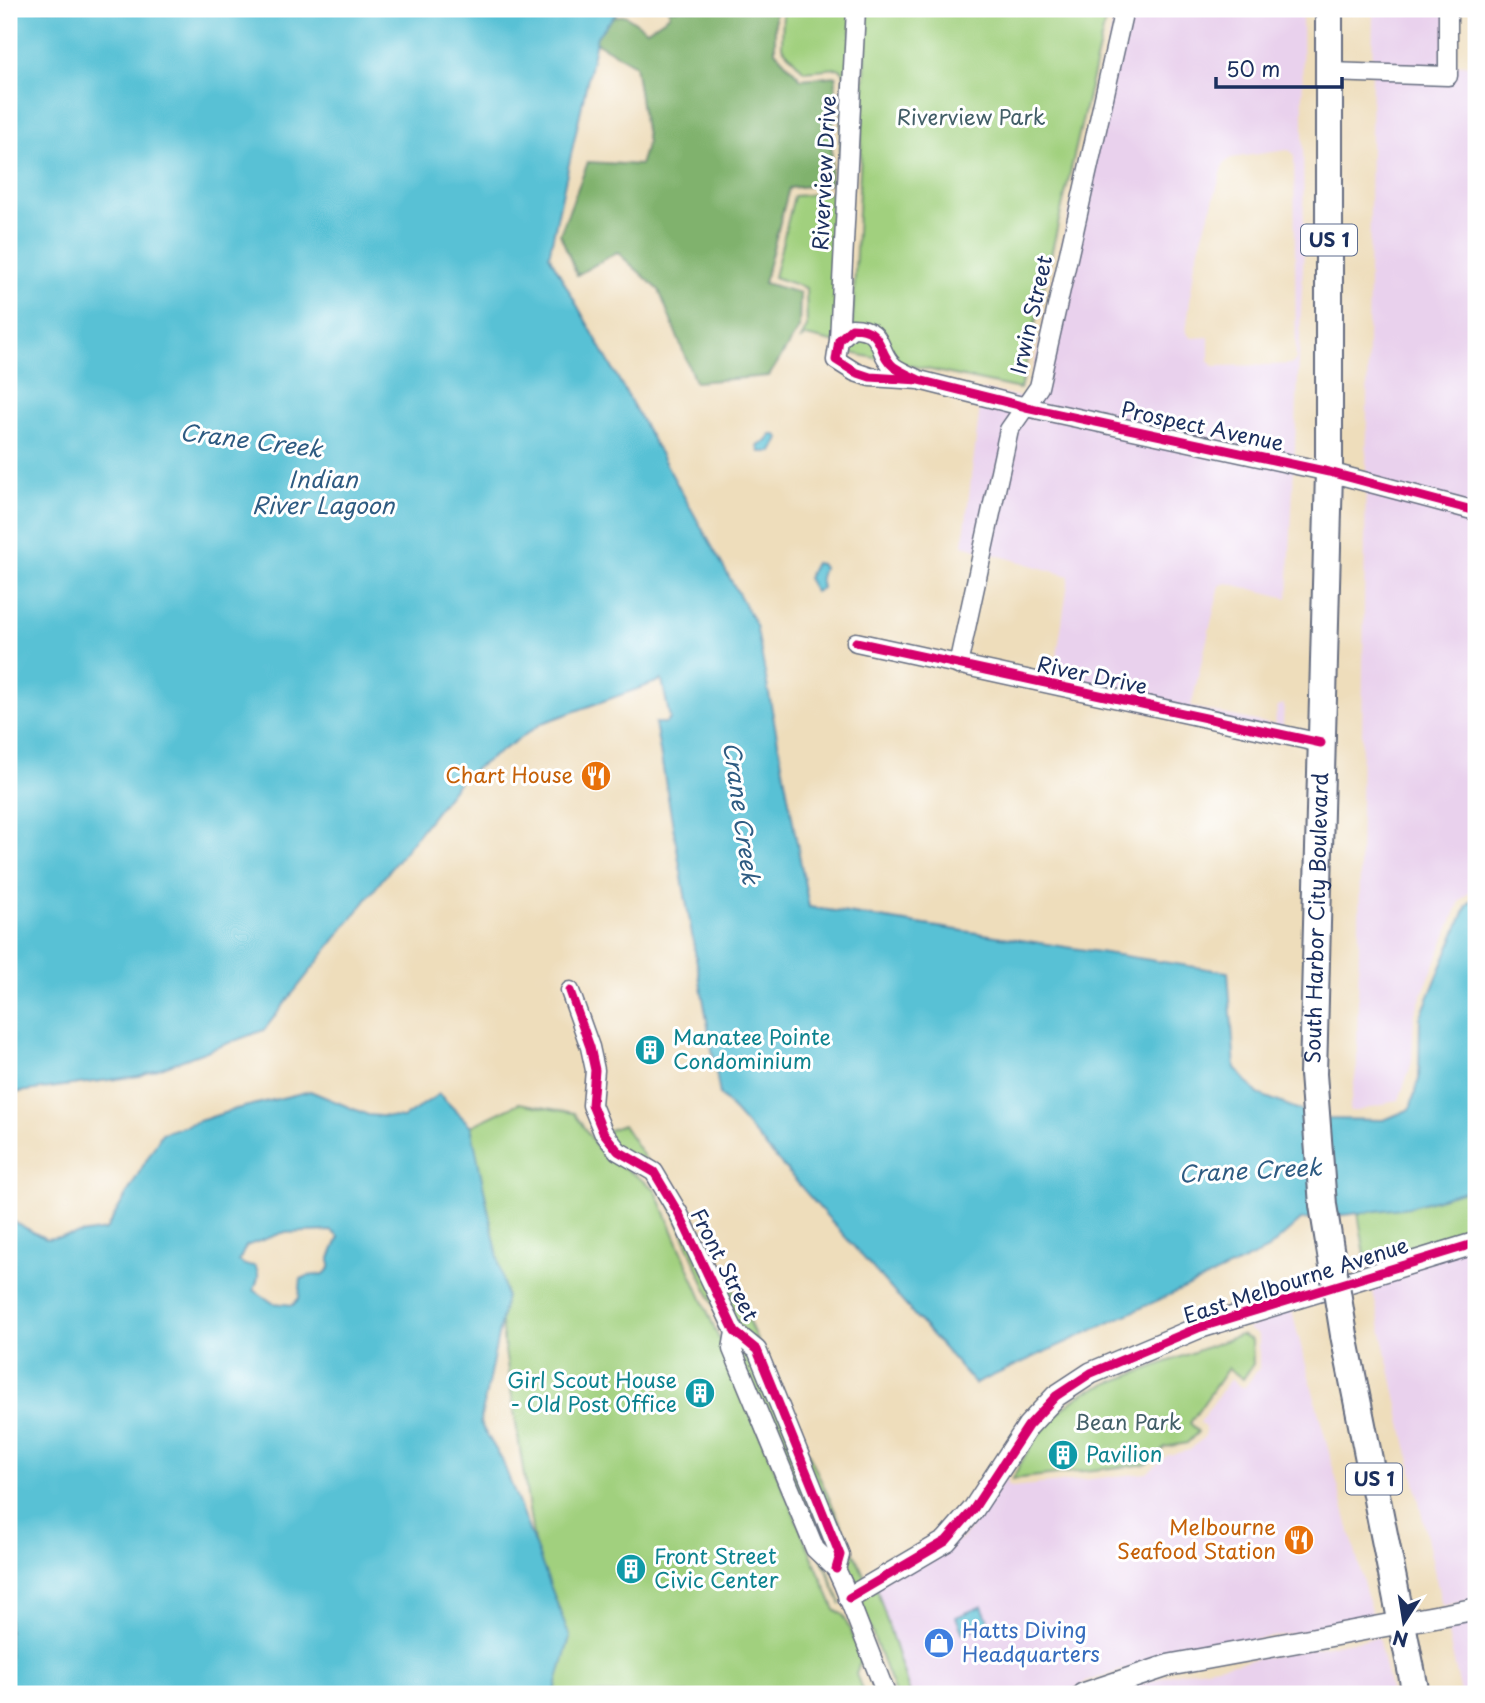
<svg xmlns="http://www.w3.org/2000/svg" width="1485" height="1703" font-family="'Playpen Sans',sans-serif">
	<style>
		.built { fill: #e9d1ed; fill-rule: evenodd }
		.green { fill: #a1d07e; stroke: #5e806e; stroke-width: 2 }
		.forest { fill: #80b26d; stroke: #4e7066; stroke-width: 2 }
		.water { fill: #59c1d5; stroke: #3a789a; stroke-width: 2; fill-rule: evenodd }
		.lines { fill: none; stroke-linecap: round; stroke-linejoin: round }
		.minor-casing { stroke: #656c7f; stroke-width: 21 }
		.tertiary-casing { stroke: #656c7f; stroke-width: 24 }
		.primary-casing { stroke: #656c7f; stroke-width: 30 }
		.minor { stroke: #fff; stroke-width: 18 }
		.tertiary { stroke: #fff; stroke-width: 21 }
		.primary { stroke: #fff; stroke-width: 26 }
		.primary-bridge-casing { stroke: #656c7f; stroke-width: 30; stroke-linecap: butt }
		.primary-bridge { stroke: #fff; stroke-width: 26 }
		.cycleway-casing { stroke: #fff; stroke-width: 13 }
		.cycleway { stroke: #d6006c; stroke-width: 9 }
		.labels { text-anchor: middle; stroke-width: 6; stroke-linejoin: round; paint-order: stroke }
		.shield { fill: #fff; stroke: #5f6d8e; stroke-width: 2 }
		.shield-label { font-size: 19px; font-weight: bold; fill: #1b2f5e }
		.park-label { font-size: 21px; fill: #435f68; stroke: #fff }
		.street-label { font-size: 21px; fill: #1b2f5e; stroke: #fff }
		.food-label { font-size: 21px; fill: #c56008; stroke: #fff; text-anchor: end }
		.culture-label { font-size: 21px; fill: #0d838f; stroke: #fff; text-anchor: start }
		.shop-label { font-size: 21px; fill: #366cbe; stroke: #fff; text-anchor: start }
		.water-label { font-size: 23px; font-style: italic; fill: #2e5b82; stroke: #fff }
	</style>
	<rect width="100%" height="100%" fill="#fff"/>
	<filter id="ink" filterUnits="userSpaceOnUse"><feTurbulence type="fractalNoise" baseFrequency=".0143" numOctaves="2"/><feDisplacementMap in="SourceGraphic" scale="14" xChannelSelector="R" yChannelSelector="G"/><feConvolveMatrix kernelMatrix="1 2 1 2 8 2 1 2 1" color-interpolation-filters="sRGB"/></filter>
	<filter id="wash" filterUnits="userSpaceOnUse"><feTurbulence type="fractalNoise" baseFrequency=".00686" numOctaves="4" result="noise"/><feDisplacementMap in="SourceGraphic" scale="28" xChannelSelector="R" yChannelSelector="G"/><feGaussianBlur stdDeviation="1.57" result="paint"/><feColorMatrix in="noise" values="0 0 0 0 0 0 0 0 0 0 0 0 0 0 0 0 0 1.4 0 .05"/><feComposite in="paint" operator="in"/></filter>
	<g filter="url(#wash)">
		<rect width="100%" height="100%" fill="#edb"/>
		<path class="built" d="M1116,9H1302L1304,246L1288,598L1227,583L1220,585L1191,707L1274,725L1278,706L1284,704L1282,742L1052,689L1069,576L963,545L982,390L1020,397L1026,394L1030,384ZM1287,150L1291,151L1294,155L1296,360L1292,364L1274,365L1214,366L1209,361V337L1191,338L1186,332L1195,262L1224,164L1231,158Z
			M1373,9H1455L1456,64L1476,66V886L1460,901L1414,1015L1412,1062L1399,1100L1358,1111H1349L1357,1066Z
			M1476,1235V1599L1442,1606L1368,1269Z
			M1291,1308L1373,1619L1169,1655L1086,1682L1065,1694H910L875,1583L964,1537L1006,1476L1007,1485L1013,1487L1147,1473L1168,1455L1190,1450L1205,1436V1428L1200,1422L1230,1379L1241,1387H1245L1259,1368V1338L1257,1334L1247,1329Z
			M1476,1619V1694H1461L1446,1625Z
			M1378,1637L1391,1694H1111L1172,1674Z"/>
		<path class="green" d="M783,9H852L841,344L806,336L801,339L807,327L806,288L774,277L794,196L831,193L838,187L844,76L843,71L838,68L804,71L782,47Z
			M868,9H1108L1020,389L851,353Z
			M519,1103L574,1113L600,1151L655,1189L835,1610L843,1615L862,1656L856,1674L864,1694H557L471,1126Z
			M623,1125L738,1298L869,1586L875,1583L910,1694H895L854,1585L840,1556L825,1565L841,1604L662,1185L598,1134Z
			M1476,1181V1226L1366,1261L1358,1213Z
			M1240,1335L1252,1340L1253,1364L1243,1379L1228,1368L1190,1423L1198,1432L1187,1443L1165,1447L1147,1464L1012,1479L1031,1445L1049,1419L1085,1392Z"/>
		<path class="forest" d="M669,9H775V51L801,79L836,76L830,184L789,188L764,283L800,293L799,328L769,376L695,382L659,290L617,252L577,275L560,234L588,162L640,165L647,143L635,65L587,37L595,20L625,15L647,30L670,15Z"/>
		<path class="water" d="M9,9H620L597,36L549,255L756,625L809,907L1228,972L1235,1068L1258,1094L1323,1119L1384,1120L1410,1109L1419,1079L1420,1018L1467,905L1476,896V1188L1409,1207L1301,1220L1266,1251L975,1384L720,1095L655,723H666L670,719L662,680L542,723L462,778L264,1030L139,1076L12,1093L9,1097Z
			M771,435H777L779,438L772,452H760L758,446L767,441Z
			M815,563L820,564L823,568L820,577L822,588L815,592L807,578Z
			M310,1091L368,1115L403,1118L439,1094L471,1126L506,1296L480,1423L502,1460L570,1637L554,1694H9V1219L46,1239L106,1230L162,1133L236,1109ZM331,1231L339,1237L330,1258V1268L324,1274L308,1276L301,1279L299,1298L293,1305L273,1303L254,1290C257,1280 261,1277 255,1266L245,1265L239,1261L246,1246L282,1233Z
			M982,1606L989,1623L963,1634L956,1617Z"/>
	</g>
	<g filter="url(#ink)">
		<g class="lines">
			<g class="minor-casing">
				<path id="minor" d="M1329,72L1448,76V9
					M839,340L856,9
					M919,380C911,376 901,372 894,367C876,353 886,328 852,328L839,340L836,360L855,372L870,377L919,380L1026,407L1329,472L1476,511
					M856,642L1321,743
					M958,665L1009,430L1039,387L1124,9
					M570,991L590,1047L595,1070L592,1105L603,1132L618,1151L654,1172L679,1214L735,1332L757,1350L840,1555L836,1569
					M735,1332L732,1349L815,1549L836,1569L843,1584L886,1694"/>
			</g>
			<g class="tertiary-casing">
				<path id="tertiary" d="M849,1598L946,1541L973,1510L1028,1426L1056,1396L1091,1373L1198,1328L1476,1243
					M1083,1694L1170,1665L1476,1609"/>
			</g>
			<g class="primary-casing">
				<g id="primary">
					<path id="s1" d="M1313,1074L1329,472V9"/>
					<path d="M1344,1335L1416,1694"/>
				</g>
			</g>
			<use href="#minor" class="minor"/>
			<use href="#tertiary" class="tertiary"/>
			<use href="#primary" class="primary"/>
			<g class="primary-bridge-casing">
				<path id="primary-bridge" d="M1313,1074L1323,1205L1344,1335"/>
			</g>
			<use href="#primary-bridge" class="primary-bridge"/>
			<g class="cycleway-casing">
				<path id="cycleway" d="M919,380C911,376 901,372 894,367C876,353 886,328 852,328L839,340L836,360L855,372L870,377L919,380L1026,407L1329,472L1476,511
					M856,642L1321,743
					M570,991L590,1047L595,1070L592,1105L603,1132L618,1151L654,1172L679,1214L735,1332L757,1350L840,1555L836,1569
					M849,1598L946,1541L973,1510L1028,1426L1056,1396L1091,1373L1198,1328L1476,1243"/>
			</g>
			<use href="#cycleway" class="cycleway"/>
		</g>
	</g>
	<defs>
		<g id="restaurant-disc" transform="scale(1.575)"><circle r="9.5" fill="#e8710a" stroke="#fff"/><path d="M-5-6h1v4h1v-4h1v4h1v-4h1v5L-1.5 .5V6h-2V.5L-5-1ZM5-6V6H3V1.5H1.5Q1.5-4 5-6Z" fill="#fff"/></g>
		<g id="building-disc" transform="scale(1.575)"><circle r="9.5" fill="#0f9aa8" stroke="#fff"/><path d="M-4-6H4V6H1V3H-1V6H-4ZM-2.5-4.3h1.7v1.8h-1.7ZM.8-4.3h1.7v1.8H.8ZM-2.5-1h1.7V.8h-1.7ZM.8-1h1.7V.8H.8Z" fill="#fff"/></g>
		<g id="shop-disc" transform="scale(1.575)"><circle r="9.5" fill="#3f7fe0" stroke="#fff"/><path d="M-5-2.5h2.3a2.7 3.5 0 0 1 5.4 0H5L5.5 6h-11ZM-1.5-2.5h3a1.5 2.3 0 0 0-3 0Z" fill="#fff"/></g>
	</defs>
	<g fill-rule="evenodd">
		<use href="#restaurant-disc" x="596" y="776"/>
		<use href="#building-disc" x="650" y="1050"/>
		<use href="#building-disc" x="700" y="1393"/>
		<use href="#building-disc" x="1063" y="1455"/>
		<use href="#restaurant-disc" x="1299" y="1540"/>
		<use href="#building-disc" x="631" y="1569"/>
		<use href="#shop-disc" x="939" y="1643"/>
	</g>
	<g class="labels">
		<g class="shield">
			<rect x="1301" y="224.5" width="56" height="31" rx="5"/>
			<rect x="1346" y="1463.5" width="56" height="31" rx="5"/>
		</g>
		<g class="shield-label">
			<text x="1329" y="247">US 1</text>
			<text x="1374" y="1486">US 1</text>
		</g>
		<g class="park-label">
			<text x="971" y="125">Riverview Park</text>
			<text x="1128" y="1430">Bean Park</text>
		</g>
		<g class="street-label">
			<text transform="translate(825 173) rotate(-87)" y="7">Riverview Drive</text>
			<text transform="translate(1032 315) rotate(-77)" y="7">Irwin Street</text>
			<text transform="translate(1202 427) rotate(12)" y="7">Prospect Avenue</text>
			<text transform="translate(1092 676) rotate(12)" y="7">River Drive</text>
			<text dy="7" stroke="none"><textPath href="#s1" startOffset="156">South Harbor City Boulevard</textPath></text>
			<text transform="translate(724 1265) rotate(63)" y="7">Front Street</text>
			<text transform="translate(1296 1281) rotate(-18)" y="7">East Melbourne Avenue</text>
		</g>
		<g class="food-label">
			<text x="573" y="783">Chart House</text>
			<text x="1276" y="1535">Melbourne<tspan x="1276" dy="24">Seafood Station</tspan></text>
		</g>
		<g class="culture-label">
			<text x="673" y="1045">Manatee Pointe<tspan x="673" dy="24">Condominium</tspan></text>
			<text x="677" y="1388" text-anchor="end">Girl Scout House<tspan x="677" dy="24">- Old Post Office</tspan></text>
			<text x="1086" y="1462">Pavilion</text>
			<text x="654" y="1564">Front Street<tspan x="654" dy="24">Civic Center</tspan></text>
		</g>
		<g class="shop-label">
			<text x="962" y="1638">Hatts Diving<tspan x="962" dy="24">Headquarters</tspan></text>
		</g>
		<g class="water-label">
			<text transform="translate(251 441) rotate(7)" y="8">Crane Creek</text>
			<text x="323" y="488">Indian<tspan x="323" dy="26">River Lagoon</tspan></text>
			<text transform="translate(741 813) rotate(82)" y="8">Crane Creek</text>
			<text transform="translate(1250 1171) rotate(-3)" y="8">Crane Creek</text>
		</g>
	</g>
	<rect width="1485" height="1703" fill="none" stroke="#fff" stroke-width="35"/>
	<g transform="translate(1404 1622) rotate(192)" stroke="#ffffff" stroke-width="5" paint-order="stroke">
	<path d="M0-5L12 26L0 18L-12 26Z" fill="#1b2f5e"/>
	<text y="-10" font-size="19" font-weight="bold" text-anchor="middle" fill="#1b2f5e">N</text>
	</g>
	<path d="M1216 77v10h126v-10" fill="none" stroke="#1b2f5e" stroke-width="3.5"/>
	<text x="1226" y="77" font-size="21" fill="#1b2f5e" stroke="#ffffff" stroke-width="5" paint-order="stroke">50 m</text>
</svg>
